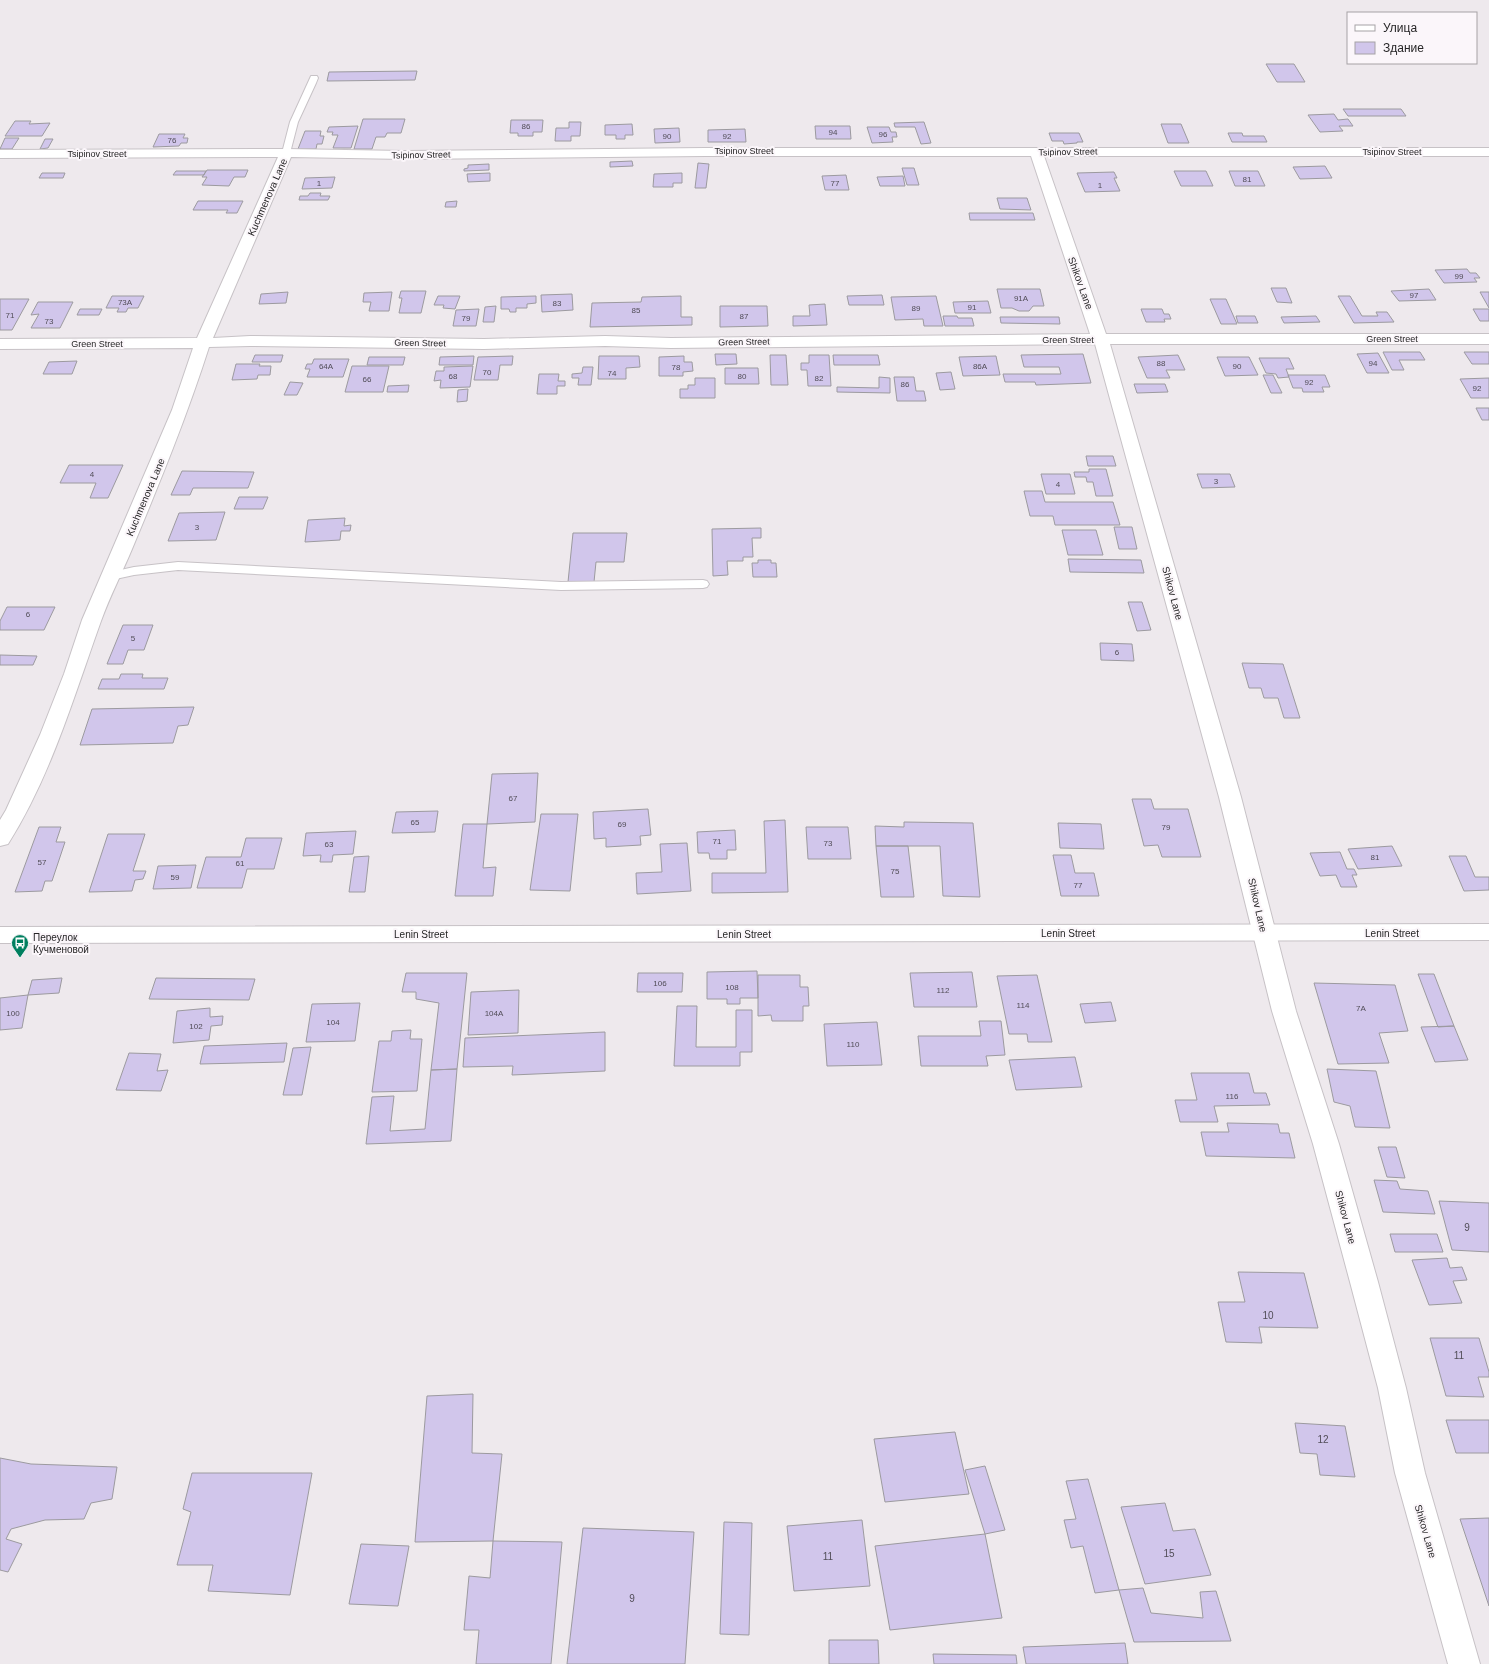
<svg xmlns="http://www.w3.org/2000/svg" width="1489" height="1664" font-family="Arial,sans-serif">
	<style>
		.building { fill: #d1c6eb; stroke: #9c9a9f }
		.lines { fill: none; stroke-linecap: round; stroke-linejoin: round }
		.lane-casing { stroke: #c7c2c6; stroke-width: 2 }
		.street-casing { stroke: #c7c2c6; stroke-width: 2 }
		.secondary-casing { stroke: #c7c2c6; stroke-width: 2 }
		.lane { fill: #fff; fill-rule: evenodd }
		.street { fill: #fff; fill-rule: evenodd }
		.secondary { fill: #fff; fill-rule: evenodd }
		.labels { text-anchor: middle; stroke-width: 4; stroke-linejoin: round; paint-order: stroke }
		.number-label { font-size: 8px; fill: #514d57 }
		.far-street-label { font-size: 9px; fill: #262526; stroke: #fbf6fa }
		.street-label { font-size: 10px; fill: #262526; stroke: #fbf6fa }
		.poi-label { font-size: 10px; fill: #262526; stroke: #fbf6fa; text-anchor: start }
		.near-number-label { font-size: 10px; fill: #514d57 }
	</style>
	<rect width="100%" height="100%" fill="#eee9ed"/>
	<path class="building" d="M1266,64H1294L1305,82H1277Z
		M417,71L415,80L327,81L329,72Z
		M1343,109H1401L1406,116H1348Z
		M1334,114L1338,120L1348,119L1353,126H1339L1343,131L1320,132L1308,115Z
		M363,119H405L401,133H387L385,137H376L372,149H354Z
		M511,120H543L542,132H533V136H518V133H510Z
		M15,121H31L29,124L50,123L42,136H5Z
		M569,122H581L580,136H571V141H555L556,128H569Z
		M924,122L931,143L921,144L915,127H895L894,123Z
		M632,124L633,135H625V139H616V135H605V125Z
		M1161,124H1181L1189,143H1168Z
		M358,126L351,148H333L338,135H332L333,132H327L329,127Z
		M815,126H850L851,139H816Z
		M867,127H889L891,132H896L897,137H892L893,142L872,143Z
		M679,128L680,142L655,143L654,129Z
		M745,129L746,142H708V130Z
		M305,131H321L320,136H324L322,144H317L316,149H298Z
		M1049,133H1079L1083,142H1077V143L1064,144L1063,141H1052Z
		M1228,133H1242L1243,136H1264L1267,142H1232Z
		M159,134H185L183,138H188L187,143H181L179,146L153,147Z
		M5,138H19L12,149H0Z
		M45,139H53L48,148L40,149Z
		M632,161L633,166L610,167V162Z
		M698,163L709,164L706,188H695Z
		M489,164V170L464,171V169L468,168V165Z
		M1325,166L1332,178L1300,179L1293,167Z
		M902,168H914L919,185H907Z
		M207,170H248L245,177H234L229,186L202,185L207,177H202Z
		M176,171H206L204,175H173Z
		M1174,171H1206L1213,186H1181Z
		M1229,171H1258L1265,186H1235Z
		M1114,172L1117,178H1114L1120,191L1085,192L1077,173Z
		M42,173H65L63,178H39Z
		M490,173V181L468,182L467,174Z
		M682,173V183H673V187H653L654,174Z
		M846,175L849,190H825L822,176Z
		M903,176L905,186H880L877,177Z
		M335,177L332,188L302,189L305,178Z
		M310,193H321L320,196H330L328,200H299L300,196H308Z
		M997,198H1027L1031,210L1000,209Z
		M198,201H243L237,213H226L228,210H193Z
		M457,201L456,207H445L446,202Z
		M969,213H1033L1035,220H970Z
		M1467,269L1470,273H1476L1480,278H1474L1477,282L1444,283L1435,270Z
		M1271,288H1286L1292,303L1277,302Z
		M997,289H1040L1044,306H1033L1029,311H1019L1012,308H1001Z
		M1429,289L1436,300L1399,301L1391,291Z
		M401,291H426L421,313H399L402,298H399Z
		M288,292L286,303L259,304L261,294Z
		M392,292L389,311H369L371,302H363L364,293Z
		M1480,292H1489V308Z
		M572,294L573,310L542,312L541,295Z
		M882,295L884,305H849L847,296Z
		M112,296H144L138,308H128L126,312H117L119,308H106Z
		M438,296H460L455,309L443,308L444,305H434Z
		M536,296V303L527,304V308H516V312H510L509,309H501V297Z
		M681,296V317H692V325L590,327L592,303L641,302L642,297Z
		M936,296L943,326H924L923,319L895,320L891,297Z
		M1338,296H1350L1362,316H1378L1376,312H1387L1394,322L1354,323Z
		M0,299H29L12,330H0Z
		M1210,299H1226L1237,324H1221Z
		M988,301L991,313H955L953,302Z
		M38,302H73L60,328H31L39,314L31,315Z
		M825,304L827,325L793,326V316H810L809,305Z
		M496,306L494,322H483L485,307Z
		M720,306H767L768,326L720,327Z
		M80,309H102L99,315H77Z
		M479,309L476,326H453L456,310Z
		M1141,309H1162L1164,314H1169L1171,319H1164L1165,322H1146Z
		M1473,309H1489V321H1480Z
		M943,316H957L958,318H972L974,326H945Z
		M1236,316H1255L1258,323H1238Z
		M1316,316L1320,322L1284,323L1281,317Z
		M1000,317H1059L1060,324L1001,323Z
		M1383,352H1420L1425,360H1399L1404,370H1392Z
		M1464,352H1489V364H1472Z
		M1378,353L1389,373H1367L1357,354Z
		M715,354H736L737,364L716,365Z
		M1083,354L1091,383L1036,385L1035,382H1005L1003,374H1061L1059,367H1024L1021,355Z
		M255,355H283L281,362H252Z
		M770,355H786L788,385H771Z
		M809,355H829L831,386H808L807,370H801V363H809Z
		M833,355H878L880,365H834Z
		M1178,355L1185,370H1166L1170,378H1147L1138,357Z
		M474,356L473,365H439L440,357Z
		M513,356L512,365H500L498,380H474L478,357Z
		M599,356H639L640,367L626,368V379H598Z
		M684,356V362H692L693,371L683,372V376H659V357Z
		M996,356L1000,375L963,376L959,357Z
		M369,357H405L403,365H367Z
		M1217,357H1249L1258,375L1225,376Z
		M1259,358H1289L1294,369H1286L1289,377L1278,378L1276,374L1266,373Z
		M314,359H349L343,377H307L310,369H305L307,364H312Z
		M77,361L72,374H43L49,362Z
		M236,364H260L259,366H271L270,375H258L257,379L232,380Z
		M352,366H389L383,392H345Z
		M473,366L470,387L440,388L441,380L434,381L436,371H444V367Z
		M583,367H593L591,385H578L579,378H572V374L582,373Z
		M725,368H758L759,384H725Z
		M951,372L955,389L940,390L936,373Z
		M539,374H559L558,381H565V386H557V394H537Z
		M1263,375H1273L1282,393H1271Z
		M1288,375H1325L1330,387H1322L1324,392H1303L1302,388H1293Z
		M879,377L890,378V393L837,392V387L879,388Z
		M894,377H914L916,391H924L926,401H897Z
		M695,378H715V398H680V389H688V385H695Z
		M1489,378V398H1471L1460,379Z
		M290,382L303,383L297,395H284Z
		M1134,384H1165L1168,392L1137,393Z
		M409,385L408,392H387L388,386Z
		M468,389L467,401L457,402L458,390Z
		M1476,408H1489V420H1482Z
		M1086,456H1113L1116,466H1088Z
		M69,465H123L108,498H90L96,483H60Z
		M1089,469H1106L1113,496H1096L1093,482H1087L1086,477H1075L1074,472H1089Z
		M182,471L254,472L248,488H193L190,495H171Z
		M1041,474H1070L1075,494H1046Z
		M1197,474H1230L1235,487L1202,488Z
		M1024,491H1042L1045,502H1113L1120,525H1055L1053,516H1030Z
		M239,497H268L263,509H234Z
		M225,512L216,540L168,541L179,513Z
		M345,518L344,526L351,525L350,531H341L340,540L305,542L308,520Z
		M1114,527H1132L1137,549H1119Z
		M761,528V538H752L753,557H743V561H727L728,575L713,576L712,529Z
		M1062,530H1096L1103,555H1068Z
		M573,533H627L624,562H596L594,582H568Z
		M1068,559L1141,560L1144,573L1070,572Z
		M758,560H771V563H776L777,577H753L752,563H758Z
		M1128,602H1142L1151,630L1137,631Z
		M7,607H55L44,630H0V621Z
		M123,625H153L144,650H128L123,664H107Z
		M1100,643L1132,644L1134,661L1101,660Z
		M0,655L37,656L33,665H0Z
		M1242,663L1283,664L1300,718H1284L1278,698H1264L1261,688H1249Z
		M121,674H143L142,678H168L164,689H98L102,679H119Z
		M194,707L188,725L178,726L173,743L80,745L92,709Z
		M538,773L535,822L487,824L492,774Z
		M1132,799H1151L1154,809H1188L1201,857H1162L1158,845L1144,846Z
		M648,809L651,835L640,836L641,845L606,847V838L594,839L593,812Z
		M438,811L435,832L392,833L396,812Z
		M541,814H578L570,891L530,890Z
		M785,820L788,892L712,893V873H766L764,821Z
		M904,822L973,823L980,897L943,896L940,846H876L875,826L904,827Z
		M1058,823L1101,824L1104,849L1060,848Z
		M463,824H487L483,868L496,867L493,896H455Z
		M39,827H61L56,842H65L52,881H45L42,891L15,892Z
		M806,827H848L851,859H808Z
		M735,830L736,850H727V859H710L709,853H698L697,832Z
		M356,831L353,854L333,855L332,862H320L321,855L303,856L306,833Z
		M108,834H145L133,871H146L143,879L135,880L132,891L89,892Z
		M246,838H282L274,869H247L242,888H197L206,857H241Z
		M687,843L691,891L637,894L636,873L662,872L660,844Z
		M876,846H908L914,897H881Z
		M1392,846L1402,866L1358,869L1348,849Z
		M1340,852L1347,869H1354L1357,875H1352L1357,887H1341L1336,875L1320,876L1310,853Z
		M1053,855H1071L1075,873H1094L1099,896H1061Z
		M369,856L365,892H349L354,857Z
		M1449,856H1466L1475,877H1489V890L1464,891Z
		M196,865L191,888L153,889L158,866Z
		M757,971L758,998H740V1004H727V999H707V972Z
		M972,972L977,1007H914L910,973Z
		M406,973H467L457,1069L431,1070L439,1003L416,999V992H402Z
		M638,973H683L682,992H637Z
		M1418,974H1434L1454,1026L1438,1027Z
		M758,975H800V987H808L809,1006H803V1021H772L771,1015L758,1016Z
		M1037,975L1052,1042H1028L1027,1034H1009L997,976Z
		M62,978L59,993L28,995L32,980Z
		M156,978L255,979L249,1000L149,999Z
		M1314,983L1395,985L1408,1031L1379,1033L1389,1063L1338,1064Z
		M519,990L518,1033L468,1035L471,992Z
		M28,995L22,1028L0,1030V998Z
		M1111,1002L1116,1021L1085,1023L1080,1004Z
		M360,1003L355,1041L306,1042L312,1004Z
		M677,1006H697L696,1047H736V1010H752V1052H740V1066H674Z
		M210,1008V1017L223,1016L222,1025L211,1026L209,1040L173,1043L177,1011Z
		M979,1021H1001L1005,1055L986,1056L988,1066H921L918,1036H981Z
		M877,1022L882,1065L827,1066L824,1024Z
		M1454,1026L1468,1060L1435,1062L1421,1027Z
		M411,1030L410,1039H422L417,1091L372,1092L379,1041H391L392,1031Z
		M605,1032V1071L512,1075L513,1066L463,1067L465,1038Z
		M287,1043L284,1062L200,1064L204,1046Z
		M311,1047L302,1095H283L293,1048Z
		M129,1053L161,1054L157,1071L168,1070L161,1091L116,1090Z
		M1075,1057L1082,1087L1016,1090L1009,1060Z
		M457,1069L451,1141L366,1144L372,1097L394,1096L390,1131L425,1129L431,1070Z
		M1327,1069L1376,1071L1390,1128L1355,1127L1350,1106L1334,1102Z
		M1191,1073H1249L1254,1093H1266L1270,1105L1214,1106L1218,1122H1180L1175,1100H1197Z
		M1227,1123L1278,1124L1280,1133H1289L1295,1158L1206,1156L1201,1132H1229Z
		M1378,1147H1396L1405,1178L1387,1177Z
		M1374,1180L1397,1181L1400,1189L1428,1191L1435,1214L1383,1212Z
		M1439,1201L1489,1203V1252L1452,1250Z
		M1390,1234H1437L1443,1252H1395Z
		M1447,1258L1450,1268L1462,1267L1467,1280L1453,1281L1462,1303L1429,1305L1412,1260Z
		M1238,1272L1304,1273L1318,1328L1259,1327L1262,1343L1226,1342L1218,1302H1245Z
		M1430,1338H1479L1489,1372V1377H1478L1484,1397L1446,1396Z
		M473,1394L472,1453L502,1454L493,1541L415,1542L427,1396Z
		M1446,1420H1489V1453H1456Z
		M1295,1423L1345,1426L1355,1477L1320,1475L1317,1454L1300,1453Z
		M955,1432L969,1494L885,1502L874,1439Z
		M0,1458L31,1464L117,1467L112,1499L91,1503L84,1519L45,1520L11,1529L6,1539L22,1544L8,1572L0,1570Z
		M985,1466L1005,1530L985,1534L965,1470Z
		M192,1473H312L290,1595L208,1591L213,1565H177L191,1512L183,1509Z
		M1088,1479L1119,1590L1095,1593L1083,1546L1071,1548L1064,1520L1076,1519L1066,1481Z
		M1165,1503L1173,1531L1195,1529L1211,1575L1145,1584L1121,1507Z
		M1489,1518V1606L1460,1519Z
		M862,1520L870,1586L794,1591L787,1526Z
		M724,1522L752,1523L749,1635L720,1634Z
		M583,1528L694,1532L685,1664H567Z
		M985,1534L1002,1618L890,1630L875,1546Z
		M493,1541L562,1542L551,1664H476L479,1630H464L469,1576L490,1578Z
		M361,1544L409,1546L398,1606L349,1604Z
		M1143,1588L1151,1613L1203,1618L1200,1592L1216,1591L1231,1641L1134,1642L1119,1590Z
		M829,1640H878L879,1664H829Z
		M1125,1643L1128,1664H1026L1023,1647Z
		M933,1654L1016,1655L1017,1664H934Z"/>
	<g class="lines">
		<g class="lane-casing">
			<path id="lane" d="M311,76H317L318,78L316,83L298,122L290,153L289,155H283L282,153L290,122Z
				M178,562L561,582L703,580L707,581L709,584L707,587L703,588L561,590L178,570L134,575L111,580L107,579L105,576L107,573L134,567Z"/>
		</g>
		<g class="street-casing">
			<path id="street" d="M705,148H1489V156H1044L1106,334H1489V344H1110L1241,797L1296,1011L1339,1144L1378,1282L1406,1388L1425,1473L1480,1664H1448L1395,1473L1378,1388L1350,1282L1313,1144L1272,1011L1219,797L1095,344L671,348L605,346L484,349L250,346L209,347C187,416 160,482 132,549C122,573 110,596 101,621C74,696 51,776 8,844L0,846V820L6,810L40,735L64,674L82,620L172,410L193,348L0,349V339L197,338L278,157L0,158V150L286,149L405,151ZM705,156H1031L1090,334L671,338L605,336L484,339L250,336L213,338L291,157L405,159Z"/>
		</g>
		<g class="secondary-casing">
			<path id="secondary" d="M1489,924V940L0,943V927Z"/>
		</g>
		<use href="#lane" class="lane"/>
		<use href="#street" class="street"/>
		<use href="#secondary" class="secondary"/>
	</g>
	<defs>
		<g id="bus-pin" transform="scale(0.9)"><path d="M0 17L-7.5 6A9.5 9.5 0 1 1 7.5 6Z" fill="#007f5f" stroke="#fbf6fa"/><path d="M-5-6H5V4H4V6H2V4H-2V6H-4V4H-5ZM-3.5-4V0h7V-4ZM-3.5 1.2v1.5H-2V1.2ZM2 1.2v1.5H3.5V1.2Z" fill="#fff"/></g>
	</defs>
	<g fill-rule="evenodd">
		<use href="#bus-pin" x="20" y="943"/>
	</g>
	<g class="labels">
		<g class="number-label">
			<text x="526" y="129">86</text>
			<text x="833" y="135">94</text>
			<text x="883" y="137">96</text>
			<text x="667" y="139">90</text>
			<text x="727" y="139">92</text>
			<text x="172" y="143">76</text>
			<text x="1247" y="182">81</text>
			<text x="319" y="186">1</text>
			<text x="835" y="186">77</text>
			<text x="1100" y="188">1</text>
			<text x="1459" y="279">99</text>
			<text x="1414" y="298">97</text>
			<text x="1021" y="301">91А</text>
			<text x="125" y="305">73А</text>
			<text x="557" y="306">83</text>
			<text x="972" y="310">91</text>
			<text x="916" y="311">89</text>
			<text x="636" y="313">85</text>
			<text x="10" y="318">71</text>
			<text x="744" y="319">87</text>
			<text x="466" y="321">79</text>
			<text x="49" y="324">73</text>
			<text x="1161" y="366">88</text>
			<text x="1373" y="366">94</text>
			<text x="326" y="369">64А</text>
			<text x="980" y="369">86А</text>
			<text x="1237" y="369">90</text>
			<text x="676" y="370">78</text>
			<text x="487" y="375">70</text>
			<text x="612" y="376">74</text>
			<text x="453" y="379">68</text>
			<text x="742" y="379">80</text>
			<text x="819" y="381">82</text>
			<text x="367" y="382">66</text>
			<text x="1309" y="385">92</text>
			<text x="905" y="387">86</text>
			<text x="1477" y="391">92</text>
			<text x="92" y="477">4</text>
			<text x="1216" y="484">3</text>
			<text x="1058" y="487">4</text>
			<text x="197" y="530">3</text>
			<text x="28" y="617">6</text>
			<text x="133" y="641">5</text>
			<text x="1117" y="655">6</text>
			<text x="513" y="801">67</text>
			<text x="415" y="825">65</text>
			<text x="622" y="827">69</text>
			<text x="1166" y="830">79</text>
			<text x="717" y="844">71</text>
			<text x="828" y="846">73</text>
			<text x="329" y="847">63</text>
			<text x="1375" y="860">81</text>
			<text x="42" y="865">57</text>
			<text x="240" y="866">61</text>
			<text x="895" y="874">75</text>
			<text x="175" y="880">59</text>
			<text x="1078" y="888">77</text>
			<text x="660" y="986">106</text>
			<text x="732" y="990">108</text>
			<text x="943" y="993">112</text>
			<text x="1023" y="1008">114</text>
			<text x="1361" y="1011">7А</text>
			<text x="13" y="1016">100</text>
			<text x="494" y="1016">104А</text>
			<text x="333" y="1025">104</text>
			<text x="196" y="1029">102</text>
			<text x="853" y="1047">110</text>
			<text x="1232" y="1099">116</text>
		</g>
		<g class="far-street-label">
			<text x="744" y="154">Tsipinov Street</text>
			<text transform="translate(1068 152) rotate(-1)" y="3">Tsipinov Street</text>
			<text x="1392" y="155">Tsipinov Street</text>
			<text x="97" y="157">Tsipinov Street</text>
			<text transform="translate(421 155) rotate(-1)" y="3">Tsipinov Street</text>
			<text x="1392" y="342">Green Street</text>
			<text x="1068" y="343">Green Street</text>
			<text transform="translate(744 342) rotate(-1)" y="3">Green Street</text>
			<text transform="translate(420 343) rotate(1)" y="3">Green Street</text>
			<text x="97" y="347">Green Street</text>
		</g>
		<g class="street-label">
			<text transform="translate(267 197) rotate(-66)" y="4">Kuchmenova Lane</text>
			<text transform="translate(1081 283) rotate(70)" y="4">Shikov Lane</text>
			<text transform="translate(145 497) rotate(-67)" y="4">Kuchmenova Lane</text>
			<text transform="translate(1173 593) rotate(75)" y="4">Shikov Lane</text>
			<text transform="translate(1258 905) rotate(77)" y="4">Shikov Lane</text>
			<text x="1068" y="937">Lenin Street</text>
			<text x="1392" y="937">Lenin Street</text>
			<text x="421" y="938">Lenin Street</text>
			<text x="744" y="938">Lenin Street</text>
			<text transform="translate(1346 1217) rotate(75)" y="4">Shikov Lane</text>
			<text transform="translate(1426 1531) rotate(74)" y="4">Shikov Lane</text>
		</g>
		<g class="poi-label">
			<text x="33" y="941">Переулок<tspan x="33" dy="12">Кучменовой</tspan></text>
		</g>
		<g class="near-number-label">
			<text x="1467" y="1231">9</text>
			<text x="1268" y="1319">10</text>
			<text x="1459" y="1359">11</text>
			<text x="1323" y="1443">12</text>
			<text x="1169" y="1557">15</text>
			<text x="828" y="1560">11</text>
			<text x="632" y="1602">9</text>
		</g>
	</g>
	<rect x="1347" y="12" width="130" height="52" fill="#fbf6fa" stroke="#a6a2a5"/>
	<rect x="1355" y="25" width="20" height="6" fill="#ffffff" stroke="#a6a2a5"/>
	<text x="1383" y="32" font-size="12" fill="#262526">Улица</text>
	<rect x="1355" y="42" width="20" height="12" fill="#d1c6eb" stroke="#a6a2a5"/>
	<text x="1383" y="52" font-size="12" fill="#262526">Здание</text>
</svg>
